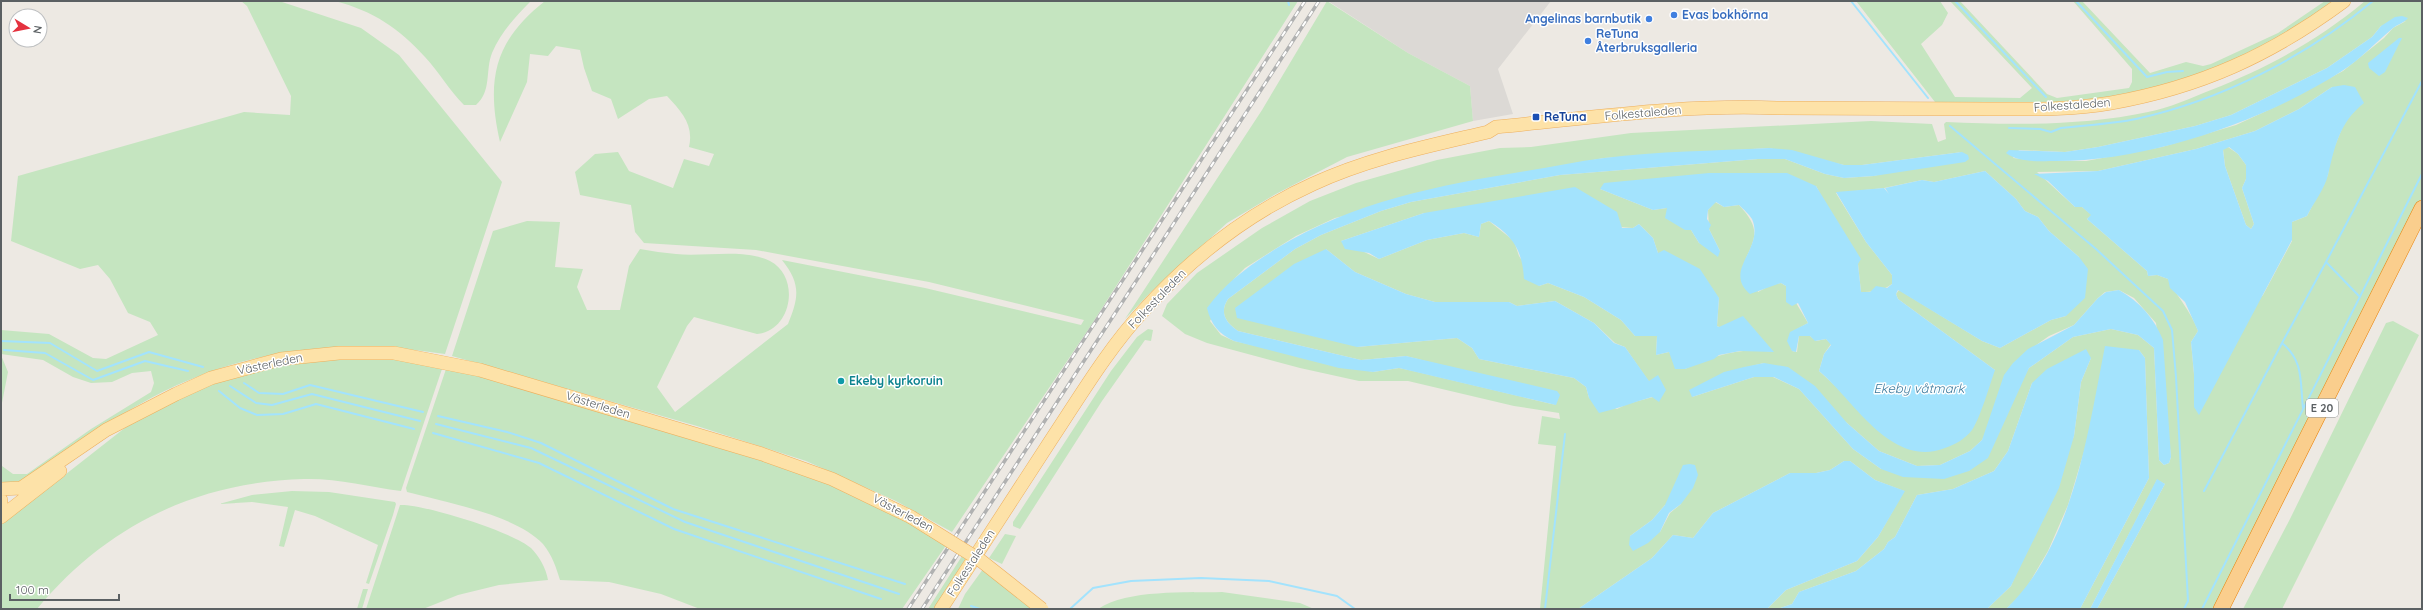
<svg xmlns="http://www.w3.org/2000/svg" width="2423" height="610" font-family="Quicksand,sans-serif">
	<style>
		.industrial { fill: #dcd9d5 }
		.green { fill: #c5e5c0; fill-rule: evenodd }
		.water { fill: #a3e3fd; fill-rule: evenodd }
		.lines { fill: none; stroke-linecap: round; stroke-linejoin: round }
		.stream { stroke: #a3e3fd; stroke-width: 2 }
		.major-casing { stroke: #eeaf5c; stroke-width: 14 }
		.highway-casing { stroke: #ea8106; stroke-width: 16 }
		.major { stroke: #fde2a8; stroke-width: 13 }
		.highway { stroke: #face8d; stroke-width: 15 }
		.rail-casing { stroke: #b0b1b1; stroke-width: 3.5 }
		.rail { stroke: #fff; stroke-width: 2; stroke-dasharray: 6; stroke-linecap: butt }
		.major-bridge-casing { stroke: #eeaf5c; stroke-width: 14; stroke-linecap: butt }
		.major-bridge { stroke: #fde2a8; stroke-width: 13 }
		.shop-dot { fill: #3f7fe0; stroke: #fff; stroke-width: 1.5 }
		.transit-dot { fill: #1a4fb4; stroke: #fff; stroke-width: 1.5 }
		.culture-dot { fill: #0f9aa8; stroke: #fff; stroke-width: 1.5 }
		.labels { text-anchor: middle; stroke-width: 3; stroke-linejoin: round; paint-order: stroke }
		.shield { fill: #fff; stroke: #8c9092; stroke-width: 1 }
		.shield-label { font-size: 11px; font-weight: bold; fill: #5b6063 }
		.shop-label { font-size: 12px; font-weight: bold; fill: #366cbe; stroke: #fff; text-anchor: start }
		.street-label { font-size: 12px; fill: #5b6063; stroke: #fff }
		.transit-label { font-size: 12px; font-weight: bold; fill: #164399; stroke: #fff; text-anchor: start }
		.culture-label { font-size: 12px; font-weight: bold; fill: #0d838f; stroke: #fff; text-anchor: start }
		.water-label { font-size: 13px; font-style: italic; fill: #3b7a9d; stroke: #fff }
	</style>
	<rect width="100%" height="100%" fill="#ede9e3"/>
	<path class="industrial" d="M1328,1H1551L1498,69L1513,114L1473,121L1470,86L1408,53Z"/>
	<path class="green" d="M241,1H279L361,28L399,55L502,182L445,354C340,338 246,348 151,398C104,423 60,455 16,485H5L1,481V457L2,466L13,474H27L91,429L151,392L154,383L151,371L132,373L112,382L91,383L73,377L43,360L1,354V330L49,334L93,358L106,359L158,335L150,322L128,313L110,279L98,265L80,269L11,241L18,176L244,112L290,115L291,96L247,6Z
		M335,1H531C516,16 501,32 492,53C485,71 492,91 476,105H464C449,90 439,72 425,57C399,28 373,11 335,1Z
		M545,1H1298L1090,327L952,532L896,501L806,461L697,426L452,356L493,231L527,221L560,222L555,267L583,269L577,287L587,310H620L629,266L640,249C652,251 664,253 676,254C704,257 745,248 770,261C801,277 792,331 757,334L694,317L687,326L657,387L675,412L788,324C799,297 801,284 782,260L925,288L1081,325L1084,320L929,282L756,250L644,243L635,232L631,205L580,195L575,172L595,154L618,152L629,171L673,188L684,159L709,166L714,154L689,147C694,125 682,112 667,96L649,99L618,119L611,99L592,91L584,68L580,50L556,46L548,56L530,54L527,82L500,142C486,80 494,41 545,1Z
		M1327,1L1408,53L1470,86L1473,121L1347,157L1274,195L1227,223L1150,293L1125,319L1262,110Z
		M1856,1H1940L1948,13L1942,25L1921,44L1955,97L2020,98L2032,88L1950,1H1960L2047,94L2057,98L2129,88L2132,82V69L2073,1H2082L2150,73L2186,62L2203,66L2211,64L2278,33L2325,1H2334C2320,11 2305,24 2290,33C2232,66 2166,91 2099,99C2045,105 1989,103 1935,102Z
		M2365,1H2422V198L2216,609H2097L2165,484L2157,480L2090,609H2080L2149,478L2145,358L2139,350L2086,445L2068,505L2048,551L2024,592L2006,609H1987L2011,586L2074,436L2081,382L2091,358L2032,383L2008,451L1994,471L1953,489L1917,495L1895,537L1888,542L1884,549L1856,571L1799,592L1792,604L1777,609H1767L1786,590L1857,561L1878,537L1904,491L1875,480L1850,461H1844L1830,470L1816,473H1790L1713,513L1693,538L1673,535L1652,558L1578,609H1540L1556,446L1538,444L1542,416L1560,419L1559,413L1514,406L1408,381H1359L1300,368L1207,343L1185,334L1162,316L1167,304L1197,273L1262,228L1310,201L1356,183L1437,160L1500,148L1531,147L1631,133L1871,121L1932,124L1938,142L1946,139L1944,124L1946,122C2012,125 2082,126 2148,112C2169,108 2191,98 2211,90C2269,67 2317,41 2365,1ZM2406,21L2393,28L2384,38L2343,71L2275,107L2236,125L2162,147L2086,161H2039L2013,158L2019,150L2065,152L2098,147L2195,126L2231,115L2327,68L2372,37L2381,26ZM2332,87L2354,111L2345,121L2330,158L2328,175L2307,216L2292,222V241L2263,295L2194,374L2191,342L2198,331C2191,311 2177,297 2168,279L2157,275L2148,276L2147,271L2087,219L2092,215L2082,207H2075L2037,172L2098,171L2196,149L2255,131L2299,109ZM1769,148L1844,165H1862L1962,152L1874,176L1844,178L1825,174L1785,159H1758L1560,175L1411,202L1381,211L1321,235L1295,249L1228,299C1219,313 1226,323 1238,331L1361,360L1406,356L1445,366L1556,405L1409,370L1399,368L1373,372L1234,341L1221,335L1210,321L1234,279L1245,268L1296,236L1335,218L1542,169L1604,158ZM1985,171L2016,199L2025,211L2038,217L2049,231L2079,257L2066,316L2051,320L2000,348L1982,341L1899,290L1896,294L1898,299L1995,370L1842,392L1819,371L1824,354L1831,344L1826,339L1816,341L1810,336H1799L1797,352L1792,351L1790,333L1808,323L1786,286L1781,283L1771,285L1758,292L1746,258C1758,234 1758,226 1739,205L1724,207L1715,202L1708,210L1709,229L1720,251L1699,243L1691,230L1667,208L1653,210L1600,189L1816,186L1858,264L1861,292C1872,292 1883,291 1892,284V275L1866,242L1836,193L1884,188L1922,180L1934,182ZM1424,213L1633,228L1639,224L1653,238L1658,253L1719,298L1717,326L1773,352C1743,346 1712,356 1685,369L1669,352L1656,355L1657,336H1635L1621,320L1584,297L1548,283L1539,286L1519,256L1514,241L1489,221L1481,224L1479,237L1464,233L1427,240L1379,259L1341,241ZM1326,249L1355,272L1406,294L1435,302H1509L1517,306L1555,301L1594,323L1615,343L1625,347L1649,382L1653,397L1627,404L1617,409L1589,398L1586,387L1574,378L1479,359L1472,348L1457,338L1357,347ZM2119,290L2134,298L2156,323L2171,457L2169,463L2164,465L2159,460L2154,348L2138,335L2111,329L2073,337L2029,368L1969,471L1881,469L1853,449L1799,389L1773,377H1754L1692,397L1727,372L1764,363L1847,423L1879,451L1917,466L1940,465L1970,451L1982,440L2032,348L2049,336L2074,325L2098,298L2105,292ZM1681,504L1670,513L1660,532L1630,536L1652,520L1665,505Z
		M2228,147L2238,154L2246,165V179L2242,188L2254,224L2251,229L2246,225L2225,166L2223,149Z
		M2393,321L2419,335L2282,609H2243L2290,519L2386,323Z
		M1148,329L1153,330L1151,341L1145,340L1102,401L1020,529L1013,526V522L1111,371L1137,337Z
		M1,355L8,372L1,408Z
		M341,358L404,360L443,366L401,491C369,487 336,478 304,479C196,482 106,526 37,609H1V525L126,427L186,395L224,380L271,367Z
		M447,366L801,471L883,507L947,544L902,609H700L661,594L609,582L560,580C556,567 552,555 543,544C516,515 445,502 407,492L406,488Z
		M292,491L329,492L395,502L396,504L393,515L369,584L366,583L378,545L315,516L295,510L284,547L279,546L288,507L252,502L219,504L252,495Z
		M400,505C424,504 513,532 531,548C539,556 546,568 548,580L499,585L458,595L423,609H366Z
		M1005,534L1016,536L1002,564L989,558Z
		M962,556L966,558L934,609H928Z
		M983,569L1034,609H958L965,594Z
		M363,589H368L362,609H357Z
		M1222,592L1300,603L1314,609H1098C1128,589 1186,593 1222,592Z"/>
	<path class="water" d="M2402,16L2408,18C2404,23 2398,24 2393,28C2376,42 2361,59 2342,71C2264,121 2150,161 2056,161C2041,161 2019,163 2006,153L2009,150L2065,152L2098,147L2195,126L2231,115L2327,68L2372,37L2381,26L2395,17Z
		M2399,38H2402L2385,72L2379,76L2369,68L2368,63Z
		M2344,85L2355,87L2364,103C2339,123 2335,146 2328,175C2325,188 2313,204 2307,216L2292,222V240L2199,415L2194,407V374L2191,342L2198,331L2185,302L2170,288L2168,279L2157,275L2148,276L2147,271L2087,219L2091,215L2082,207H2075L2048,181L2034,174L2098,171L2196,149L2255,131L2299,109L2332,87ZM2229,147L2238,154L2246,165V179L2242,188L2254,224L2251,229L2246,225L2225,166L2223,150Z
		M1769,148L1792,150L1844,165H1862L1962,152L1968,155L1969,159L1965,162L1874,176L1844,178L1825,174L1785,159H1758L1560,175L1411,202L1381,211L1321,235L1295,249L1228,299C1219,313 1226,323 1238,331L1361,360L1406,356L1557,391L1560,395L1556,405L1399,368L1373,372L1339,368L1234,341C1219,334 1211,325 1207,308C1226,282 1250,265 1277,248C1353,202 1439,185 1526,171C1552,167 1578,161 1604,158C1658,151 1714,151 1769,148Z
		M1985,171L2016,199L2025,211L2038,217L2049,231L2079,257L2088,269L2085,298L2066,316L2051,320L2000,348L1982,341L1898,290L1896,294L1898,299L1995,370C1990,384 1980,419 1972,430C1965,439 1956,444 1945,448C1891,469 1854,400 1819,371L1824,354L1831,345L1826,339L1815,341L1810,336H1799L1796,352L1792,351L1787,341L1790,332L1808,323L1798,303L1792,306L1786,302V286L1781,283L1750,294C1722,270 1765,249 1752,219C1749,214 1743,209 1739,205L1724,207L1716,202L1708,210L1707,219L1711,225L1709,229L1720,251L1718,257L1699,243L1691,230H1685L1665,218L1667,208L1653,210L1600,189L1604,183L1709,173H1787L1816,186L1861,259L1858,264L1861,292H1870L1876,286L1887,288L1892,284V275L1866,242L1836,192L1884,188L1889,194L1885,188L1922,180L1934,182Z
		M1575,187L1617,212L1622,228H1633L1639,224L1653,238L1658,253L1664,250L1700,269L1719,298L1717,326L1719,327L1743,316L1774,352L1740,351L1719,355L1714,359L1685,369H1675L1669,352L1656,355L1657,336H1635L1621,320L1584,297L1548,283L1539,286L1524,279C1522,250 1514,237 1489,221L1481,224L1479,237L1464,233L1427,240L1379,259L1369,253L1345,249L1341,241L1424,213Z
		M1326,249L1355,272L1406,294L1435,302H1509L1517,306L1555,301L1594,323L1614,343L1625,347L1649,381L1658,375L1666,390L1659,402L1652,397C1634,402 1617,409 1599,413L1589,398L1586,387L1574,378L1479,359L1472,348L1457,338L1357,347L1237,318L1235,308L1294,264Z
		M2119,290C2140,302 2154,318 2163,340L2171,457L2169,463L2164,465L2159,460L2154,348L2138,335L2111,329L2073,337L2029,368L1988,458L1969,471L1944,479L1903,477L1881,469L1853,449L1799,389L1774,377H1754L1692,397L1689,390L1724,372L1744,367L1764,363L1788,367L1815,386L1847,423L1879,451L1917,466L1940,465L1970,451L1982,440L2004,375L2013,363L2028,349L2074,325L2098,298L2106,292Z
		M2105,346L2139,350L2145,358L2149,478L2080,609H2006C2073,545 2088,433 2105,346Z
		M2086,349L2091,358L2081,382L2074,436L2059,488L2011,586L1987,609H1777L1792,604L1799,592L1856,571L1884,549L1888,542L1895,537L1917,495L1953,489L1994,471L2008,451L2032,383L2047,369Z
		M1844,461H1850L1875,480L1905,491L1878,537L1857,561L1786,590L1767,609H1578L1652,558L1673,535L1693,538L1713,513L1790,473H1816L1830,470Z
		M1690,464L1695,465L1698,475L1693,488L1681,504L1669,513L1660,532L1648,543L1633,551L1629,545L1630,536L1652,520L1665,505L1683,465Z
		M2157,479L2165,484L2097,609H2090Z"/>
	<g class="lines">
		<path class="stream" d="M1288,1L1289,5
			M1851,1L1928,98
			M1955,1L2046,97
			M2076,1L2147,77L2167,72L2183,71
			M1950,126L2096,249L2163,311L2172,330L2176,377L2188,601L2184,609
			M2009,128L2040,129L2051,132L2061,128C2086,125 2112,124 2136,119C2222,100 2305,57 2373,1
			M2359,296L2326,262L2422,81
			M1,341L50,343L97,371L149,352L203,367
			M2282,343L2326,262
			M4,350L45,353L93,380L145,361L188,371
			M244,383L259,393L283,394L310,385L423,412
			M230,386L256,403L272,405L312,394L420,421
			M219,391L240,408L257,415L283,414L316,404L414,429
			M438,416L507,432L541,443L673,509L905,584
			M436,424L531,448L685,522L899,594
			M433,433L539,463L674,529L881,599
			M2204,491L2282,343C2304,361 2300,382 2303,408
			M971,606L980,609
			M1070,609L1093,588L1131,581L1201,578L1269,581L1337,596L1355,609
			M1545,609L1565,434
			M2202,609L2422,174"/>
		<g class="major-casing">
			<path id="major" d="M1,489L21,488L106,430L176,394L211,378L281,359L339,353H394L480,370L762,454L832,479L911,517
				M1,500V507
				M1,517L60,471
				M941,609C977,553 1013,498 1049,443C1079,398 1107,350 1144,310C1191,258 1249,213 1313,184C1369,158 1429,146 1488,132L1496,127C1590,118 1683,104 1777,108C1847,108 1917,109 1988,109C2029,109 2071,110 2111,103C2201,87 2271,55 2344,1"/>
		</g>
		<g class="highway-casing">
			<path id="highway" d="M2221,609L2422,208"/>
		</g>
		<use href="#major" class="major"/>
		<use href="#highway" class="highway"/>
		<g class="rail-casing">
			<path id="rail" d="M908,609L1305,1
				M922,609L1319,1"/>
		</g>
		<use href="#rail" class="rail"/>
		<g class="major-bridge-casing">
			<path id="major-bridge" d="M911,517L980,560L1042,609"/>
		</g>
		<use href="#major-bridge" class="major-bridge"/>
	</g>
	<g class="shop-dot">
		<circle cx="1674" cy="15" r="4"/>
		<circle cx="1649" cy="19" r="4"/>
		<circle cx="1588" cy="41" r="4"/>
	</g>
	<rect class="transit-dot" x="1532" y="113" width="8" height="8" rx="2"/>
	<circle class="culture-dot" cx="841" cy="381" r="4"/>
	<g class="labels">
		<rect class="shield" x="2306" y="399" width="32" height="18" rx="3"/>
		<g class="shield-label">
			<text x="2322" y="412">E 20</text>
		</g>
		<g class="shop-label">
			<text x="1682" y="19">Evas bokhörna</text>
			<text x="1641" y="23" text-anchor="end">Angelinas barnbutik</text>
			<text x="1596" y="38">ReTuna<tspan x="1596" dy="14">Återbruksgalleria</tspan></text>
		</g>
		<g class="street-label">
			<text transform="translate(2072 105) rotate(-4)" y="4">Folkestaleden</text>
			<text transform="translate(1643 113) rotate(-5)" y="4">Folkestaleden</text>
			<text transform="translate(1157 299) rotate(-46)" y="4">Folkestaleden</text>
			<text transform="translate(270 364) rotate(-12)" y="4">Västerleden</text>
			<text transform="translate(598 405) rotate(17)" y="4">Västerleden</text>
			<text transform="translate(903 513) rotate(28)" y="4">Västerleden</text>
			<text transform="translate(971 563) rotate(-57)" y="4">Folkestaleden</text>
		</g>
		<g class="transit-label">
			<text x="1544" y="121">ReTuna</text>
		</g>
		<g class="culture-label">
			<text x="849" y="385">Ekeby kyrkoruin</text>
		</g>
		<g class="water-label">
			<text x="1919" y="393">Ekeby våtmark</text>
		</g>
	</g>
	<rect width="2423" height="610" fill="none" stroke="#5b6063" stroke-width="4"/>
	<g transform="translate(28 28) rotate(100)"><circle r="19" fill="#ffffff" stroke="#bdbfc1"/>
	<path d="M0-3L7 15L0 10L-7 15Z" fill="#e4323f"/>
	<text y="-6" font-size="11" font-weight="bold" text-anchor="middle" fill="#5b6063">N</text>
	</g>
	<path d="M10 594v6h109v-6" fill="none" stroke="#5b6063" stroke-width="2"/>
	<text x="16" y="594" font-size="12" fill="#5b6063" stroke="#ffffff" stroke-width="3" paint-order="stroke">100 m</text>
</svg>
